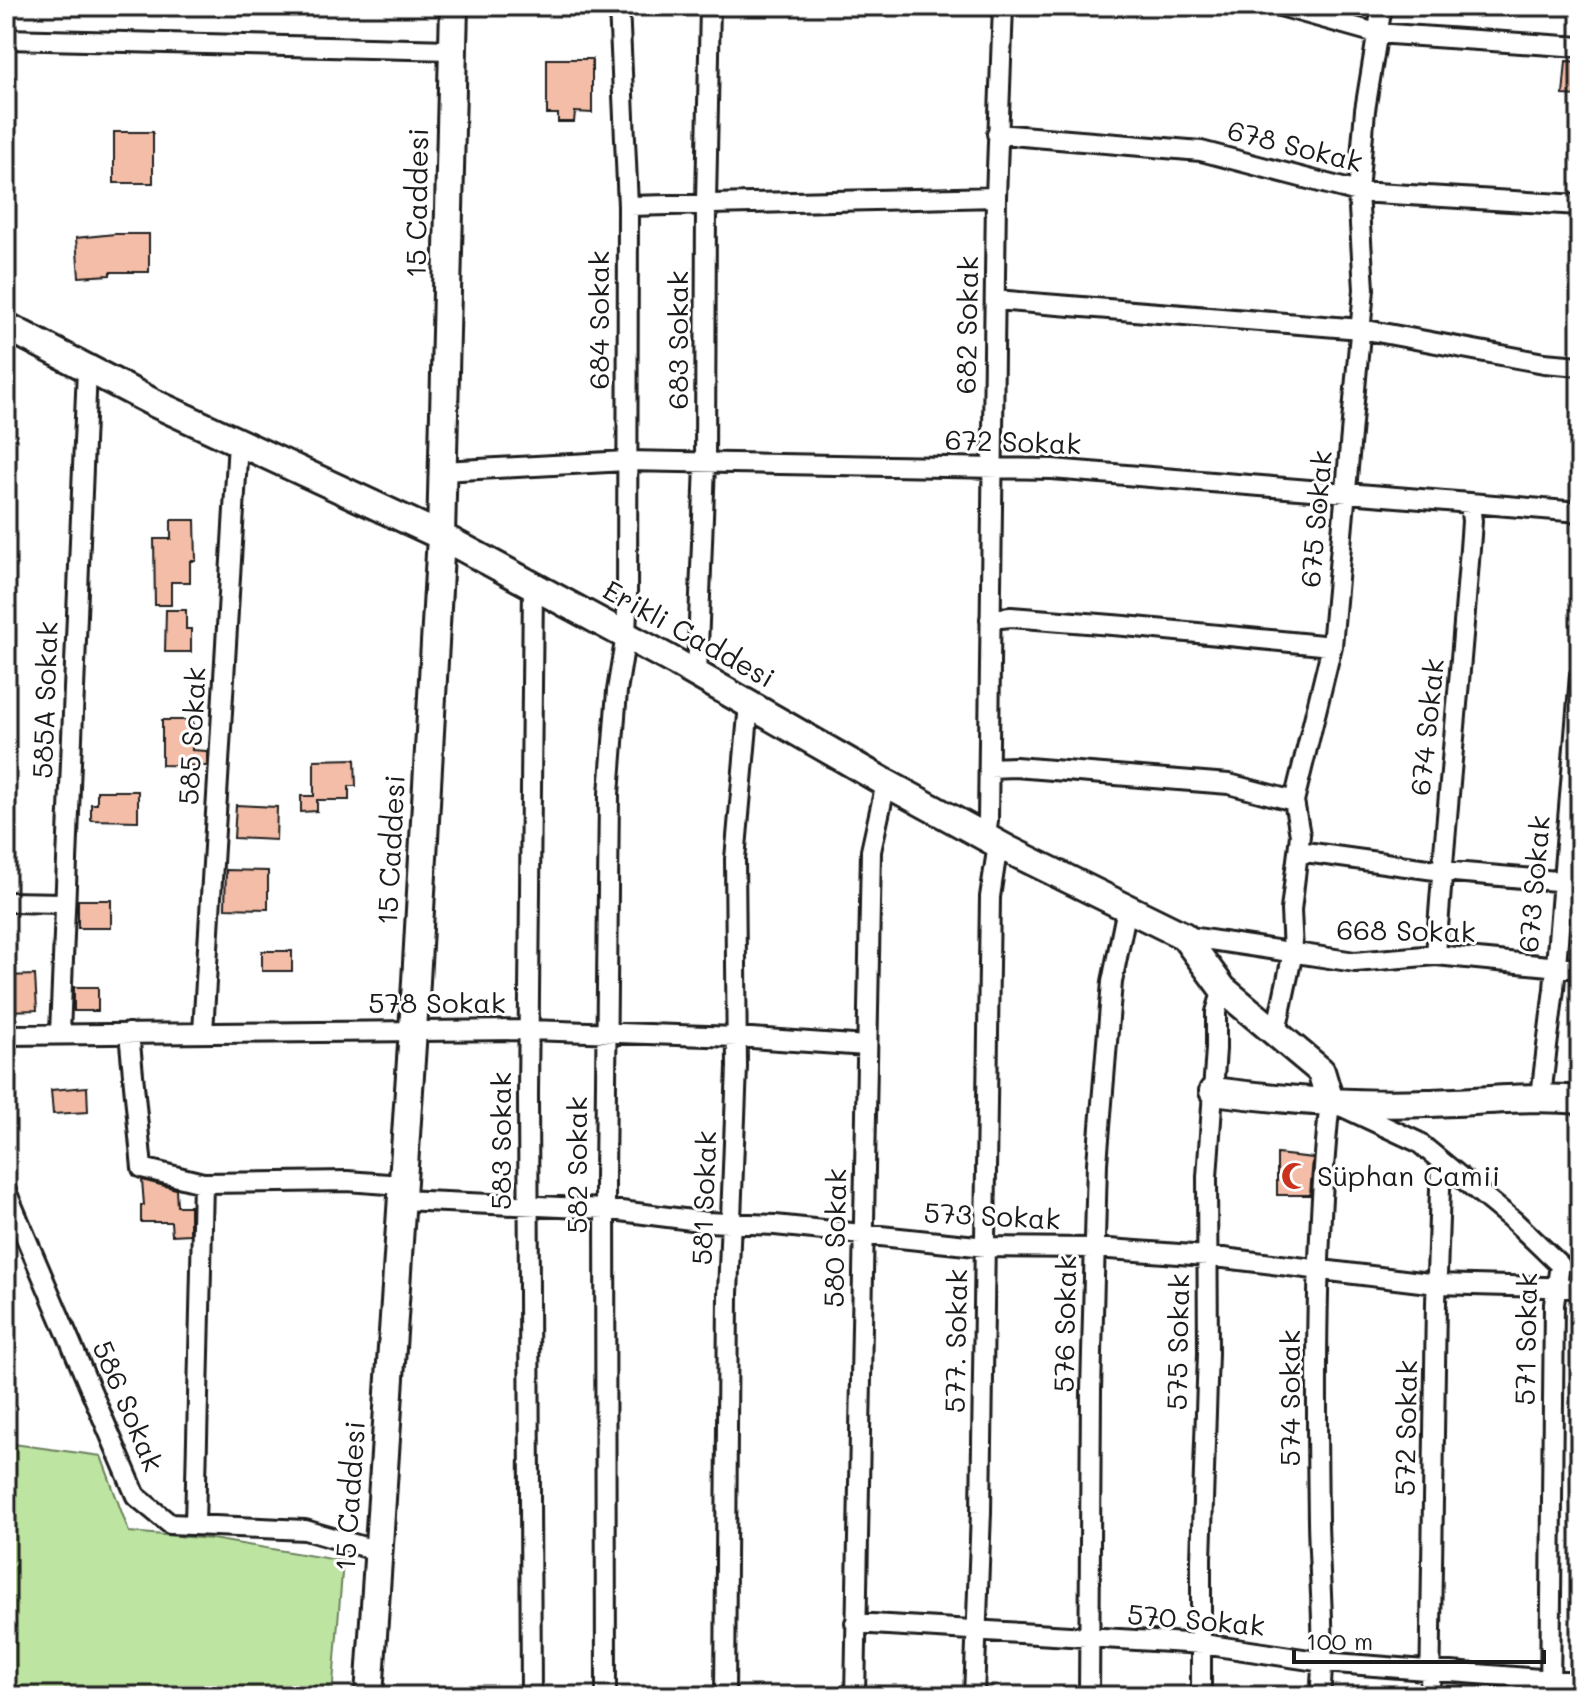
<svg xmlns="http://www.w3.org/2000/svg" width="1586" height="1702" font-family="Mali,sans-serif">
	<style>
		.green { fill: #bde5a1; stroke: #6c805e; stroke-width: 2 }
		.building { fill: #f3bda7; stroke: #1c1c1c; stroke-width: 2 }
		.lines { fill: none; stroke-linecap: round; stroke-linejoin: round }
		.street-casing { stroke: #1c1c1c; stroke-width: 24 }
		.secondary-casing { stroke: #1c1c1c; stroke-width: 32 }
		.street { stroke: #fff; stroke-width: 18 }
		.secondary { stroke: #fff; stroke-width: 26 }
		.labels { text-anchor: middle; stroke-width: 6; stroke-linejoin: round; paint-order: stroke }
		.street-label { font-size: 28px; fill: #1c1c1c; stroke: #fff }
		.poi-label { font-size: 28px; fill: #1c1c1c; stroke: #fff; text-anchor: start }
	</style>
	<rect width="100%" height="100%" fill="#fff"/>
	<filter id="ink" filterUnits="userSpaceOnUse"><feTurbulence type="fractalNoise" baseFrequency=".0125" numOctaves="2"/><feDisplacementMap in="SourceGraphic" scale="16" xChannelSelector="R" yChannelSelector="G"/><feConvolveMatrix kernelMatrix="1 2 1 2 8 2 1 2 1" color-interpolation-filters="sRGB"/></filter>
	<g filter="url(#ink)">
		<path class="green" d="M6,1443L101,1456L129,1532L212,1539L343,1561L332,1696H6Z"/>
		<path class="building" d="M547,59H592V113L575,112L574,122H558V114H547Z
			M1566,61L1580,62V96L1563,95Z
			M114,132H153V183H114Z
			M115,234H149V272H110V275L79,277L76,238Z
			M171,520H195L196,561H190V582H171V605H155L154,539H171Z
			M166,610H186V629H191V652H165Z
			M162,720H193L192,750L207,751V766L162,765Z
			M355,759L356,786H349V800H317V811L301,812V796H314V760Z
			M97,791H138V821L91,820V804H97Z
			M236,805L277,807L276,840L234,838Z
			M226,870L268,871V909L225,908Z
			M78,900H111V928H78Z
			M262,951H292V971H262Z
			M35,975L37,1010L6,1011V976Z
			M74,987H98V1011H74Z
			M87,1087L88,1112L53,1114L51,1090Z
			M1277,1154L1313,1158L1310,1195H1277Z
			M142,1180L176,1189L177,1206H190V1234L172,1235L171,1222H141V1205H144Z"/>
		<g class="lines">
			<g class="street-casing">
				<path id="street" d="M1280,6L1376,33L1580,47
					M6,39L452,50
					M997,134L1201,151L1358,192L1580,205
					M628,206L996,197
					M995,300L1361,329L1544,363L1580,366
					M443,471L626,461L1052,469L1580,512
					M990,619L1011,617L1125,626L1332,646
					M697,674L705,464L706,202L710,6
					M989,768L1015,767L1229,784L1294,801
					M986,837L988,820L996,197L1003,6
					M1298,851L1442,871L1580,883
					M6,902L64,903
					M1184,936L1355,962L1436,955L1580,969
					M1436,955C1446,810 1462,666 1472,521L1470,504
					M203,1032L238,442
					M1276,1032L1293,952L1291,910L1300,835L1294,801L1332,646L1364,289L1358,192L1365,110L1382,6
					M60,1033L87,369
					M129,1033L142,1168L203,1183L347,1181L402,1185
					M6,1035L529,1030L737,1037L867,1046
					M1541,1096L1554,989L1580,675
					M6,1191L136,1496L170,1524L305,1530L378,1551
					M401,1200L605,1209L707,1222L775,1225L986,1247L1095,1248L1207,1256L1437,1284L1580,1288
					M195,1525L203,1183
					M855,1623L1203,1644L1323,1662L1580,1682
					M531,1696L528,1095L533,585
					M606,1696L605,1178L609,794L617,691L626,635L627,610L628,206L619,6
					M725,1696L728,1294L737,1067L735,859L749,704
					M855,1696L871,851L886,783
					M974,1696L981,1512L990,897L998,844
					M1089,1696L1091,1391L1097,1163L1112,982L1127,908
					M1201,1696V1559L1208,1353L1207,1177L1216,1049V1012L1223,989
					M1320,1696C1326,1637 1319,1579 1318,1520C1316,1380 1315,1240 1330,1101L1418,1142L1514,1221L1560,1265L1554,1304L1550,1696
					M1430,1696L1436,1303L1441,1161"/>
			</g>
			<g class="secondary-casing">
				<path id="secondary" d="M6,326L154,403L441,536L677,663L886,783L1009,850L1184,936L1223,989L1321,1071L1330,1101
					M1213,1091C1283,1100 1356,1106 1427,1103C1478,1102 1529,1095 1580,1100
					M369,1696L415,999L441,536L454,6"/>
			</g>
			<use href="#street" class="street"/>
			<use href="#secondary" class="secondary"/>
		</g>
	</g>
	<defs>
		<g id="mosque-bare" transform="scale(2.16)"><path d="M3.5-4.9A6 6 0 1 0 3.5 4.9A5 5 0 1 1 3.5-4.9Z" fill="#c8321e" stroke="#fff" stroke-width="2.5" paint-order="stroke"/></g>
	</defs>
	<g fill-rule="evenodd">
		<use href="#mosque-bare" x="1295" y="1176"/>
	</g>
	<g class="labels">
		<g class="street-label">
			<text transform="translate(1295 146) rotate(14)" y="10">678 Sokak</text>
			<text transform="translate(417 203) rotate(-89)" y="10">15 Caddesi</text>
			<text transform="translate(599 320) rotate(-90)" y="10">684 Sokak</text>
			<text transform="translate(967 325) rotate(-89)" y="10">682 Sokak</text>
			<text transform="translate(678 340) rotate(-90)" y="10">683 Sokak</text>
			<text transform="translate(1013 442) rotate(2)" y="10">672 Sokak</text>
			<text transform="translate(1316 519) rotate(-85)" y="10">675 Sokak</text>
			<text transform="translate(689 634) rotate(29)" y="10">Erikli Caddesi</text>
			<text transform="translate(45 700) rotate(-88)" y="10">585A Sokak</text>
			<text transform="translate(1427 727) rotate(-84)" y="10">674 Sokak</text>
			<text transform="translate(192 736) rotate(-87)" y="10">585 Sokak</text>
			<text transform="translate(391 850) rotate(-87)" y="10">15 Caddesi</text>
			<text transform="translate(1534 884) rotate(-85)" y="10">673 Sokak</text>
			<text transform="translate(1406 931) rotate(1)" y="10">668 Sokak</text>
			<text x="437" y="1013">578 Sokak</text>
			<text transform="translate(501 1141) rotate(-90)" y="10">583 Sokak</text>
			<text transform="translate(577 1165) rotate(-90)" y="10">582 Sokak</text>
			<text transform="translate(704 1198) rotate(-88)" y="10">581 Sokak</text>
			<text transform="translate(992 1216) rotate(3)" y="10">573 Sokak</text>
			<text transform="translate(835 1238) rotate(-89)" y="10">580 Sokak</text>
			<text transform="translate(1065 1324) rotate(-89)" y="10">576 Sokak</text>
			<text transform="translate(1526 1339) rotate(-89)" y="10">571 Sokak</text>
			<text transform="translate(956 1341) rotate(-89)" y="10">577. Sokak</text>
			<text transform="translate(1178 1342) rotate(-89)" y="10">575 Sokak</text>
			<text transform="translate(1290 1398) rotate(-90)" y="10">574 Sokak</text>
			<text transform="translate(128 1406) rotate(67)" y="10">586 Sokak</text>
			<text transform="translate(1406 1428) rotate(-89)" y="10">572 Sokak</text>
			<text transform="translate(350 1496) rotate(-86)" y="10">15 Caddesi</text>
			<text transform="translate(1196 1620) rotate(5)" y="10">570 Sokak</text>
		</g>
		<g class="poi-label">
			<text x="1317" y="1186">Süphan Camii</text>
		</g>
	</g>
	<rect width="1586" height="1702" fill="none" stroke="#fff" stroke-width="32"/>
	<rect x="16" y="16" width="1554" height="1670" fill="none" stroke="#1c1c1c" stroke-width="3" filter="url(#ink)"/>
	<path d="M1294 1650v12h250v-12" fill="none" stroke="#1c1c1c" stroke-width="4"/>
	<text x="1306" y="1650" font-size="24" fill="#1c1c1c" stroke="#ffffff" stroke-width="6" paint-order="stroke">100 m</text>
</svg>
